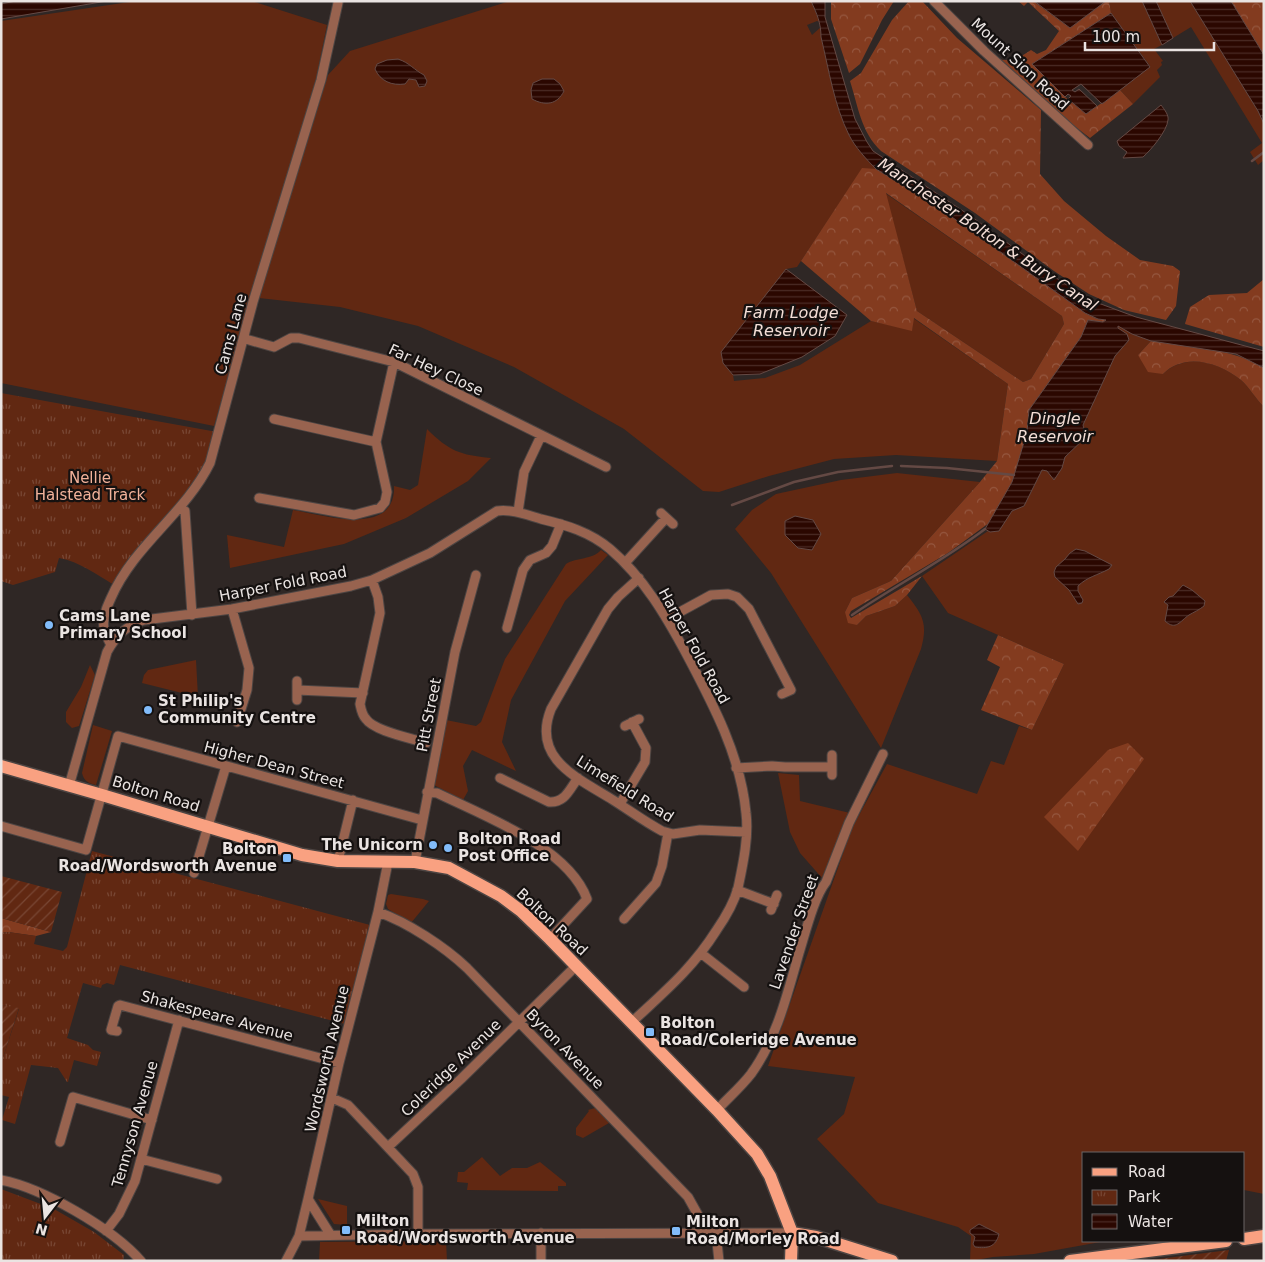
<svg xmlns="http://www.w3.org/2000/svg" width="1265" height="1262" font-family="'DejaVu Sans',sans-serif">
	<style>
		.grass { fill: #612812 }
		.forest { fill: url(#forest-crowns); fill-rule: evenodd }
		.park { fill: url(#park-tufts) }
		.garden { fill: url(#garden-furrows) }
		.water { fill: url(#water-rules); stroke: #644944 }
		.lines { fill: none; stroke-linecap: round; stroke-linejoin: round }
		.stream { stroke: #644944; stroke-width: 2.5 }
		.minor-casing { stroke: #4d4543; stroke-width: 11 }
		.primary-casing { stroke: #4d4543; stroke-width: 15 }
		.minor { stroke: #98634f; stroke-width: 9 }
		.primary { stroke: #f9a181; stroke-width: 12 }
		.poi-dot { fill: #82bcfa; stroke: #151110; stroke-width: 2 }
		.labels { text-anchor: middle; stroke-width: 4.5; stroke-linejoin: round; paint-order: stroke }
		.street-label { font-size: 15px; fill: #eae4e2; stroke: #151110 }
		.park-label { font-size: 15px; fill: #f2b29a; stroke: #151110 }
		.poi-label { font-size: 15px; font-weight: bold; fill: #eae4e2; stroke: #151110; text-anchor: start }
		.water-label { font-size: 16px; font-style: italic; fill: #f3ddd5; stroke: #151110 }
	</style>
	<defs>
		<pattern id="forest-crowns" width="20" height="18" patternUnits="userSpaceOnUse" patternTransform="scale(1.25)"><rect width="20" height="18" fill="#833b1f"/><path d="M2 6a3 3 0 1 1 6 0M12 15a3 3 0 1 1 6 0" fill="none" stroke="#95573f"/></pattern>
		<pattern id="park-tufts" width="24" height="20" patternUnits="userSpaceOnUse" patternTransform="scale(1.25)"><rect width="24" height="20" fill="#612812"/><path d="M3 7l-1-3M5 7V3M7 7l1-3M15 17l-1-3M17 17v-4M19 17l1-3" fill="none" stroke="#784734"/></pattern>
		<pattern id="garden-furrows" width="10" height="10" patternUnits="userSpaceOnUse" patternTransform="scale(1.25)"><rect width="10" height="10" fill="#612812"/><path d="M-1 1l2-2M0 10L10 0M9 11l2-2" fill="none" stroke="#784734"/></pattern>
		<pattern id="water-rules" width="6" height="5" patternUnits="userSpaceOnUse" patternTransform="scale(1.25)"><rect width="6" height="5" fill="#2b0700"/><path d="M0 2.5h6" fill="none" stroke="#4a2b25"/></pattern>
	</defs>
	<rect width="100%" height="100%" fill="#2f2725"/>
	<path class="grass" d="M136,1H252L327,25L316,79L214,426L1,383V21Z
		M510,1H811L820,22L817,21L807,25L812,35L821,27V37L839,111L850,137L876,169H862L797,267L786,269L723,363L733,375L734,381L765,378L800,365L871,321L912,330L913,318L1008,384L997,461L896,455L834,459L769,476L719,492L703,491L624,429L514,367L418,326L340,307L259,298L328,75L350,51Z
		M1109,1H1142L1162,45L1154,49L1163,61L1161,62L1162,65L1157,70L1160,77L1133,104L1120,90L1150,66L1111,13Z
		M1156,1H1190L1258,111L1264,124V160L1258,165L1250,152L1262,143L1191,27L1173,38Z
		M885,193L1062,316L1064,324L1031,379L1023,382L917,311Z
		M1118,325L1132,334L1151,341L1138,355L1163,374C1185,352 1219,362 1241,380C1249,387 1256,399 1264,407V1194L1244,1190V1153H1084V1241H1106L1034,1254L993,1257L970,1261L971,1236L958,1227L878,1203L817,1139L844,1114L855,1077L768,1066L852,828L887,764L977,794L991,761L1004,765L1019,726L1032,730L1064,664L948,613L922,576L988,531L990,532L1000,529L1012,511L1024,506L1042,470L1047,471L1054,479L1062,468L1065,457L1086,437L1083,425L1115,356L1129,340L1117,328Z
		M427,429C449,451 460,455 491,458L468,481L406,518L344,544L230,568L227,535L284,547L293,510C322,515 396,538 394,486L410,490L418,485Z
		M897,473L980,482L891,581L852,598L845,612L857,625L866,616L895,606L907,595C923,615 928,624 921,649L881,748L771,573L735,529L752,510L776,494L841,480Z
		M601,550L608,555L565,601L511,700L502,742L516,771L472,750L463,766L468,791L463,800L432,784L446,720L476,726L481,722L505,659L566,564C577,557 592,560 601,550Z
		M196,660L198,697L142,683L144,675L148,670Z
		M90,665L95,675L79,726L72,728L66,722V712L81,687Z
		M93,725L112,731L96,785C88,783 84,781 82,773Z
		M778,773L799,775L800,801L850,813L840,833L822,878L800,853L790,832Z
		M391,894L423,899L429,901L411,923L388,909L386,904L388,895Z
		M595,1108L599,1110L598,1112L610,1120L609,1123L583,1138L576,1135V1128L589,1111L588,1110Z
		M482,1157L500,1176L512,1168H527L540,1162L566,1183V1186H558V1191L467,1190L468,1183L457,1182L458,1172H464Z
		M318,1199L347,1206V1225L334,1224Z
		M446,1241L447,1261H319L320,1242Z"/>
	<path class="forest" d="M831,1H894L882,20L860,64L849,73L831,19Z
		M909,1H922L957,38L1041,110L1040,174L1064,201L1106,236L1140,260L1173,266L1180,271L1176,306L1166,320L1124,310L1089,294L1054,271L975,213L881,151C861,132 858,106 850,81L861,73L892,20Z
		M1018,1H1033L1070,28L1106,1H1109L1111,13L1032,64L1065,97L1086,114L1120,90L1133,104L1090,138L1060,115L997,59C1010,62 1020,58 1031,50L1037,54L1046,50L1059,31L1028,2L1024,6Z
		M1231,1H1264V55Z
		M862,168L876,169L938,207L1085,313L1097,319L1107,320L1103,322L1088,320L1081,337L1029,410L1027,432L1013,482L989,523L948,553L851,611L849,615L851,618L922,576L907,595L895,606L866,616L857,625L848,623L845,612L852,598L891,581L980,482L997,461L1008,384L914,318L912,331L871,321L801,261ZM886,193L1062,316L1064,324L1031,379L1023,382L917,311Z
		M1264,279V347L1185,324L1190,307L1209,295L1247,293Z
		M1151,341C1189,346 1231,348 1264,368V407C1256,399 1249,387 1241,380C1219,362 1184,352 1163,374L1148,372L1138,355Z
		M998,635L1064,664L1032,730L981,710L1000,667L987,660Z
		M1128,743L1144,759L1078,851L1044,817L1108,750Z
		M1,918L51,932L36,936L8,932L1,933Z"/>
	<path class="park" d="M1,393L217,432L209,463L189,491L143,543L114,585C96,574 80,562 59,558L55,572L13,585L1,581Z
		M92,851L370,925L345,1024L120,965L114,985L107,983L102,985L101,988L83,983L67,1038L88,1045L93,1050L101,1052L97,1066L74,1060L68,1082H67L58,1068L31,1065L15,1124L2,1120L9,1097L1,1095V1064L19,1009L1,1005V933L8,932L36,936L34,944L63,951L67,947Z
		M1,1189L54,1209L94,1232L124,1255L123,1261H1Z"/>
	<path class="garden" d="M1,876L62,892L51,932L1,918Z
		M1,1005L19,1008L1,1064Z
		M1229,1250L1226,1261H1143Z"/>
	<path class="water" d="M16,1H107L1,19V4Z
		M811,1H825V17L855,119L867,142L873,151L972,217L1047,272L1090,300L1136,317L1264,351V368L1236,354L1151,341L1132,334L1118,326V328L1127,334L1129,340L1115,356L1083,425L1086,437L1065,457L1062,468L1054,480L1047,471L1042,470L1024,506L1012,511L999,531L990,532L985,529L1012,482L1027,432L1029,410L1081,337L1088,320L1103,322L1106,320L1098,319L1085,313L938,207L876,169C866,159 855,147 849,135C834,105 829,70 821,37C821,23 817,14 811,1Z
		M1034,1H1106L1070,28Z
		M1142,1H1156L1173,38L1162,45Z
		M1190,1H1231L1264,55V124L1258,111Z
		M1111,13L1150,67L1102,104L1081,84L1072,90L1075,92L1079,89L1097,106L1086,114L1068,99L1071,96L1068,94L1065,97L1032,64Z
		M398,59C410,63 414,70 424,75L427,81L425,86L419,87L416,80L409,79L405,84C392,86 380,81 375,69L377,64L387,60Z
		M542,79H554L560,84L564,91C557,105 545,106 532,99L531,90L533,83Z
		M1161,105C1164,109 1169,115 1168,120C1167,131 1151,150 1143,157L1123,158L1127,152L1119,146L1117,141Z
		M786,269L847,315L835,336L802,357L760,374L733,375L723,363L721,352Z
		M795,516L813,520L821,534L812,550L798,548L785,535V521Z
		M1076,549L1085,551L1112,565L1109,569C1098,575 1087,577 1078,586V591L1083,600L1082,603L1078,604L1069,590L1055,577L1054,572L1056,567L1065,559L1070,553Z
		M1183,585L1192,590L1205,601L1204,606C1199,610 1194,612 1189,615C1180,621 1176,631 1165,621L1168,605L1164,602L1169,597L1173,596Z
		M979,1224L999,1234C996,1247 987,1249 975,1247L973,1244L975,1237L970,1233V1230Z"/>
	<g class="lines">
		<path class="stream" d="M1252,161L1264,152
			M901,466L947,468L1014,475
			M732,505L794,482L838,472L892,466
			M852,615C896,585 943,561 985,529"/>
		<g class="minor-casing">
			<path id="minor" d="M934,1L984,51L1088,145
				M249,340L274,347L291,338H299L394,362L606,467
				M274,419L376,442
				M259,498L354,515L380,508L385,502L387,492L376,442L394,362
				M185,511L192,615
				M518,512L524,472L541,436
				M661,513L673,524
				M625,563L666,518
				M639,578L618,597L608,609L551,709C531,759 578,778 613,800C629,810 645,822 662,831L673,834L700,830L746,832
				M372,580L378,597L380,613L360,704C361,709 362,715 366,719C374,731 411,738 426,743
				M232,609L249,668L247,690L237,722
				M667,619L711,595L728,594L737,597L749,609L791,690L782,694
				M507,628L523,570L530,560L546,553L552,546L561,524
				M111,645C107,637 102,629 104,620C104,612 108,605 111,598C134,545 185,514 210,463L253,302L321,80L338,3
				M297,690L363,693
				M297,700V681
				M625,726L639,719
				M832,755V775
				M736,768L772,766L785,767H832
				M500,778L549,802C565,803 569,790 578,778
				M69,786L107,652C116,635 127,625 144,620L232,609L351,586L372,580L430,553L497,511C512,509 527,515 541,519C566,525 590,532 610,549C644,578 666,616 687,655C713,704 741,757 746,813C749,837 743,864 738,888C734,903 725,918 716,931C692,969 664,992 632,1022
				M427,792L437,793C484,816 568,847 587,899L550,939
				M620,804L645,762L646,748L632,722
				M1,826L86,850L118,736L422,820
				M338,861L353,800
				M415,862L455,652L476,575
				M194,873L226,766
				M737,890L774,904
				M771,910L777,895
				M378,912C407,922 445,947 467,968L688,1197L698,1215L701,1234
				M624,919L656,883L662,866L668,833
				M702,954L744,987
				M117,1031L111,1030L118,1006L120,1005L339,1063
				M332,1098L348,1105L413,1174L418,1187V1234
				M717,1110C728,1098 741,1087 751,1074C777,1038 787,995 799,953C805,934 814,897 826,882L849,823L883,754
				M60,1142L73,1097L152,1120
				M388,1147L461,1079L576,966
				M141,1159L217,1179
				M1,1180C43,1188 113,1229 141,1261
				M308,1199L330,1234
				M106,1231L119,1214L135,1181L179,1020
				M541,1233V1261
				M716,1233L719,1261
				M299,1236L418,1234L792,1233
				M286,1261L299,1236L308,1199L339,1063L378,912L388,862"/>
		</g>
		<g class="primary-casing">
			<path id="primary" d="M1,766L102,795L302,855L338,861L415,862L449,868L501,896L521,911L550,939L717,1110L757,1154L770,1176L792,1233L791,1261
				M792,1233L816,1237L892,1261
				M1244,1239L1264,1236
				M1070,1261L1226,1241"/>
		</g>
		<use href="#minor" class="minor"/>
		<use href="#primary" class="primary"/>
	</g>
	<g class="poi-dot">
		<circle cx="49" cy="625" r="5"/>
		<circle cx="148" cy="710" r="5"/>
		<circle cx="433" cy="845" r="5"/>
		<circle cx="448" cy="848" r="5"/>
		<rect x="282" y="853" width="10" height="10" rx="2.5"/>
		<rect x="645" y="1027" width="10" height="10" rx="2.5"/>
		<rect x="341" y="1225" width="10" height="10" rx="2.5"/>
		<rect x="671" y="1226" width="10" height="10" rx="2.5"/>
	</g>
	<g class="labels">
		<g class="street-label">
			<text transform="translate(1020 64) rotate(43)" y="5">Mount Sion Road</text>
			<text transform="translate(231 334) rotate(-75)" y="5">Cams Lane</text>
			<text transform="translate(436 370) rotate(25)" y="5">Far Hey Close</text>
			<text transform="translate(283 584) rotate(-11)" y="5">Harper Fold Road</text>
			<text transform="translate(694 646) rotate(61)" y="5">Harper Fold Road</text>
			<text transform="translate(429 715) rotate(-79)" y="5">Pitt Street</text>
			<text transform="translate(274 765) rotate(15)" y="5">Higher Dean Street</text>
			<text transform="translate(625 789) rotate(32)" y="5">Limefield Road</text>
			<text transform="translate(156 794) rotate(17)" y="5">Bolton Road</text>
			<text transform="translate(552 922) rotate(43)" y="5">Bolton Road</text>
			<text transform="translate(794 932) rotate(-71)" y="5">Lavender Street</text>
			<text transform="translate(217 1016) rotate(15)" y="5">Shakespeare Avenue</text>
			<text transform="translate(565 1049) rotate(46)" y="5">Byron Avenue</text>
			<text transform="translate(327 1059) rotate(-77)" y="5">Wordsworth Avenue</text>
			<text transform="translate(451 1068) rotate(-44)" y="5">Coleridge Avenue</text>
			<text transform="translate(135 1124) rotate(-74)" y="5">Tennyson Avenue</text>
		</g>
		<g class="park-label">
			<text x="90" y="483">Nellie<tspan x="90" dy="17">Halstead Track</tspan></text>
		</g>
		<g class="poi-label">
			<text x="59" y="621">Cams Lane<tspan x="59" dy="17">Primary School</tspan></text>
			<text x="158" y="706">St Philip's<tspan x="158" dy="17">Community Centre</tspan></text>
			<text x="458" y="844">Bolton Road<tspan x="458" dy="17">Post Office</tspan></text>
			<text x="423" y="850" text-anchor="end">The Unicorn</text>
			<text x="277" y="854" text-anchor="end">Bolton<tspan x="277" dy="17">Road/Wordsworth Avenue</tspan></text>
			<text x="660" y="1028">Bolton<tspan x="660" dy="17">Road/Coleridge Avenue</tspan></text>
			<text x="356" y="1226">Milton<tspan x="356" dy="17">Road/Wordsworth Avenue</tspan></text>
			<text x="686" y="1227">Milton<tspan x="686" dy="17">Road/Morley Road</tspan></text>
		</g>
		<g class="water-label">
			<text transform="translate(988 234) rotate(34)" y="6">Manchester Bolton &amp; Bury Canal</text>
			<text x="791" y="318">Farm Lodge<tspan x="791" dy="18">Reservoir</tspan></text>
			<text x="1055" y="424">Dingle<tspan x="1055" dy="18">Reservoir</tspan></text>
		</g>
	</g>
	<rect width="1265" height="1262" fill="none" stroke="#eae4e2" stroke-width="5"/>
	<rect x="1082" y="1152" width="162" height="90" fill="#151110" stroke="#6a6564"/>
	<rect x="1092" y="1168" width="25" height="8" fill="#f9a181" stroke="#6a6564"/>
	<text x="1128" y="1177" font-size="15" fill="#eae4e2">Road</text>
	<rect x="1092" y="1190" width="25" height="15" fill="url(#park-tufts)" stroke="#6a6564"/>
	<text x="1128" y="1202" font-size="15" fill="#eae4e2">Park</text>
	<rect x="1092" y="1214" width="25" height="15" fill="url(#water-rules)" stroke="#6a6564"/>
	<text x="1128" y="1227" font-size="15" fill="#eae4e2">Water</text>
	<g transform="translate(45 1217) rotate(196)" stroke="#151110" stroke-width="4" paint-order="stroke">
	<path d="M0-4L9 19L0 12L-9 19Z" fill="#eae4e2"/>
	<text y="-8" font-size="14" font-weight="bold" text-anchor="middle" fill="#eae4e2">N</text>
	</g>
	<path d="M1085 42v8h129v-8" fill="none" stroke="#eae4e2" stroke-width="2.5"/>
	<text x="1092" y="42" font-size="15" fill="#eae4e2" stroke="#151110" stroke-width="4" paint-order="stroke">100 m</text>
</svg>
